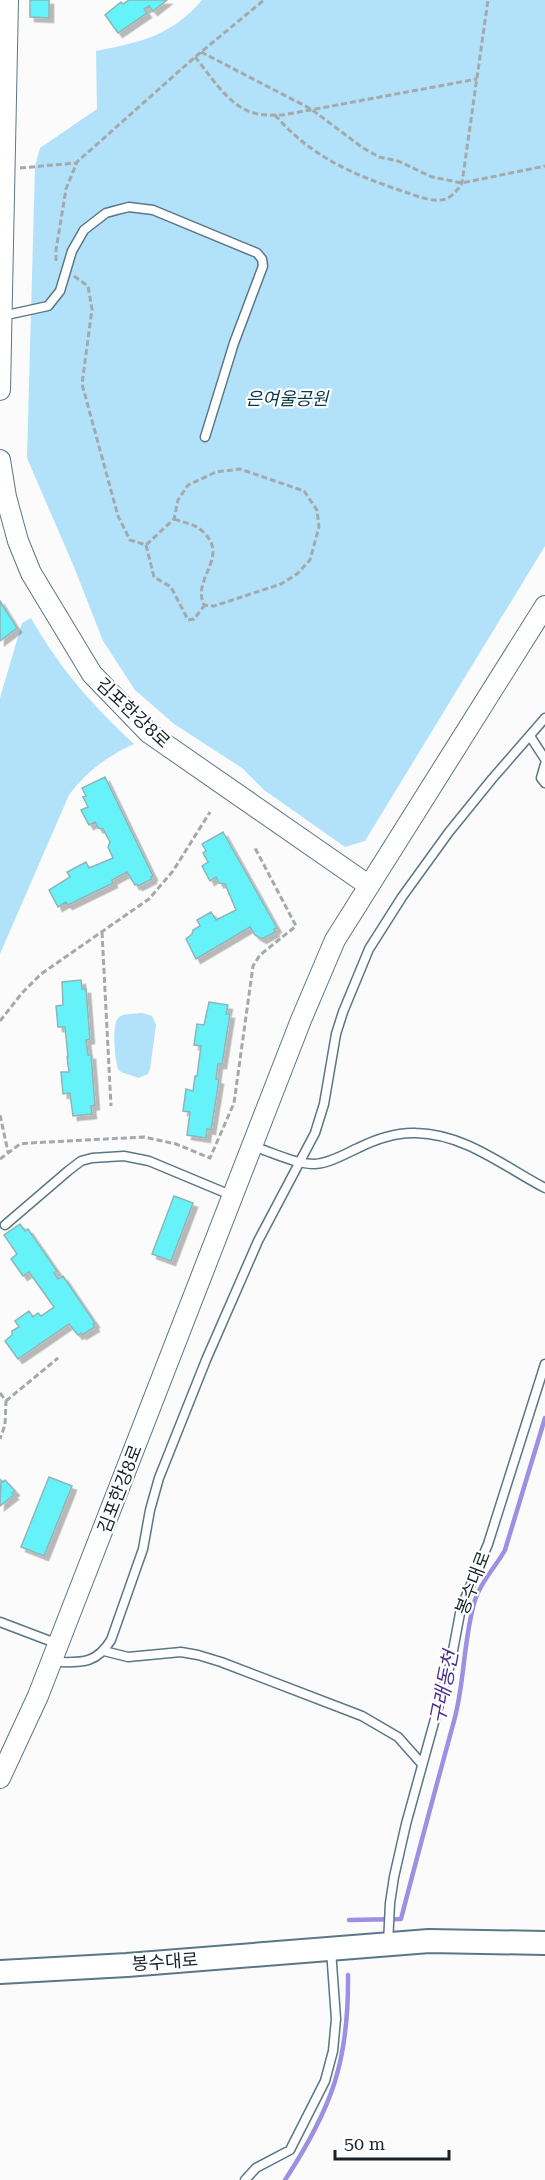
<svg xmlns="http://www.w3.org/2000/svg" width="545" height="2180" font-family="'Roboto Serif','Noto Sans KR',serif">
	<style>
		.green { fill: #b2e2fa }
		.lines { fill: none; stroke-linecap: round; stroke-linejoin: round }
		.stream { stroke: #9c90e3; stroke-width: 4.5 }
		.building { fill: #66f2f9; stroke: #8fb5b7; stroke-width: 1.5; filter: url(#shadow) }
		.service-casing { stroke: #5a7786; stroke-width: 11 }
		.tertiary-casing { stroke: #5a7786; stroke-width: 22 }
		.secondary-casing { stroke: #5a7786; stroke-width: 26 }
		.path { stroke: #a4a9ab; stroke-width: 3; stroke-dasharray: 6 3; stroke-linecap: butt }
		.service { stroke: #fff; stroke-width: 8 }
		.tertiary { stroke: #fff; stroke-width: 20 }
		.secondary { stroke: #fff; stroke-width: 22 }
		.labels { text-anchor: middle; stroke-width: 4.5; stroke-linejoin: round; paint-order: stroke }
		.park-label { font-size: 18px; font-style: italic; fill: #0a3b4f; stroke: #fff }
		.street-label { font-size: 18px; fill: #162228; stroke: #fff }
		.water-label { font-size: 20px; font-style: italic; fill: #4b3292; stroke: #fff }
	</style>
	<defs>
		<filter id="shadow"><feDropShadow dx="4.5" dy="4.5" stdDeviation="0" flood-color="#0004"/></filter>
	</defs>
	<rect width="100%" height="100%" fill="#fbfbfb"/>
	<path class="green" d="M202,0H545V546L365,841L345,847L264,790L242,768L174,724L135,690L103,641L74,567L27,458L35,166L40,148L97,109L96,51C141,42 171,36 202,0Z
		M31,618C61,670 90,703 134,744C107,756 86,772 69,795L0,954V698L22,623Z
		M142,1013L152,1016L156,1025L150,1069L148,1074L139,1078L121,1072L118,1069C115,1059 111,1024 119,1017C124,1013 136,1014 142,1013Z"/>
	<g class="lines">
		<path class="stream" d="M349,1920L401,1919C418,1853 436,1787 454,1721C465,1682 463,1640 475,1600C481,1581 495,1568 505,1550L545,1418
			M285,2180C332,2108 349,2061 348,1975"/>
	</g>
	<path class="building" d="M30,0H49V18L30,17Z
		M129,0H167L153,11L149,6L144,9L147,13L118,33L105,15L121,2L123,4Z
		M0,601L17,628L0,641Z
		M105,777L153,876L151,877L152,879L138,886L137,884L135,885L127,872L112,880L113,883L68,905L66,902L58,907L49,890L70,877L67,872L86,862L89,868L113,858L108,847L110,842L103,829L98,828L95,822L89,825L81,810L88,807L83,797L86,796L82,788Z
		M223,832L277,928L274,929L275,932L262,939L255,935L250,927L196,959L186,939L192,934L193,930L200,926L197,920L211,912L216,920L236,910L225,884L219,883L216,877L210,881L202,866L208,862L203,853L206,851L202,844Z
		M81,980L82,989H86L90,1039L86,1040L88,1055H91L95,1105L91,1106L92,1114L73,1116L70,1093L63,1094L61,1072H69L67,1057H68L65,1027H58L56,1006L63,1005L62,982Z
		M209,1002L228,1005L226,1014H230L222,1064H218L216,1079L219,1080L211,1130L207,1129L206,1138L187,1135L190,1112L183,1111L186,1089L193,1091L195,1076H197L201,1046L194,1045L197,1024L204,1025Z
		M174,1196L193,1203L171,1261L152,1254Z
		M20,1224L25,1231L28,1229L57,1271L54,1273L58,1279L63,1276L95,1323L93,1324L95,1327L82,1335L81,1333L78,1335L69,1324L18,1359L5,1341L12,1335V1331L19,1327L15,1321L29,1311L33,1317L38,1313L41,1316L54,1307L29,1272L23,1276L11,1259L17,1254L4,1235Z
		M49,1477L72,1486L44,1556L21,1547Z
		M1,1480L3,1482L5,1480L15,1491L12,1493L14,1495L0,1506Z"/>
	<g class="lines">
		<g class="service-casing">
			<path id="service" d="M2,316L48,306L60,291L72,251L84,230L106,213L117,210L129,207L153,210L257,253L262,259L263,266L234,343L205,437
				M530,736L545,759
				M545,764L541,778L545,783
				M258,1148C276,1154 296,1164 315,1164C330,1163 345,1154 358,1148C376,1139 395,1132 416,1133C465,1134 503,1166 545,1188
				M5,1225L68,1171L81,1161L92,1158L124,1156L149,1161L233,1196
				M0,1622L58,1644
				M104,1651L128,1657L181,1652L198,1655L221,1662L362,1716L398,1737L422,1764
				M52,1662C79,1662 95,1666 111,1640L143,1549L150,1510L159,1478L206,1360L258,1241L315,1133L324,1104L336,1034L343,1012L369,949L402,897L449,832L492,779L545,718
				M388,1944L390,1903L394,1877L406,1824L451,1661L461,1608L488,1544L545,1364
				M245,2180L256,2168L290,2150L325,2081L333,2051L336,2019L331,1950"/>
		</g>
		<g class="tertiary-casing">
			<path id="tertiary" d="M0,390L8,0
				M0,460L6,497L18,541L31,573L92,674L149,733L368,885
				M0,1778L38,1696L301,1020L335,940L545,606"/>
		</g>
		<g class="secondary-casing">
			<path id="secondary" d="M0,1972L127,1965L429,1941L545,1943"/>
		</g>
		<path class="path" d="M201,52L311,109L363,148L379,157L398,161L432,177L462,183L545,166
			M195,57C211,76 228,106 254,113C263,116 273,115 283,115L477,79
			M275,115C311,157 354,175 405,192C417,196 433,203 446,199C453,196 458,189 462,183L488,0
			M20,168L76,163
			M56,261V250L66,189L77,162L195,57L264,0
			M74,276L88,286L92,309L82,384L118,516L130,540L146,545L174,519L178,500L188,485L216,472L240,469L304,491L317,510L319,527L310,560L297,574L281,584L214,606L204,605C191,577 233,556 200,529C194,524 182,522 174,519
			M146,545L154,577L171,587L188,620L194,619L204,606
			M102,932L111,1106
			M0,1021L22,993L41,974L149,899L173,871L210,812
			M0,1115L8,1152
			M0,1159L20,1144L29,1143L144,1137L176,1144L210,1158L234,1103L253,966L260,955L296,926L254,846
			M0,1393L6,1401L5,1425L0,1439
			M6,1401L58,1358"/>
		<use href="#service" class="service"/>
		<use href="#tertiary" class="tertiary"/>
		<use href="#secondary" class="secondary"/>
	</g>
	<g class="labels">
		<g class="park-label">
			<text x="287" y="405">은여울공원</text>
		</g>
		<g class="street-label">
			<text transform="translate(133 713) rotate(43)" y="6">김포한강8로</text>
			<text transform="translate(120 1489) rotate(-69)" y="6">김포한강8로</text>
			<text transform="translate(473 1583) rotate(-69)" y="6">봉수대로</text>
			<text transform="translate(165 1962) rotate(-4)" y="6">봉수대로</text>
		</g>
		<g class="water-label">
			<text transform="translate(444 1687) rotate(-79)" y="7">구래동천</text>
		</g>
	</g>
	<path d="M335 2150v9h114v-9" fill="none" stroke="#162228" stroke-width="3"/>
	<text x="344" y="2150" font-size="18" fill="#162228" stroke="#ffffff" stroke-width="4.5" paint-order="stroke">50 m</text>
</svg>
